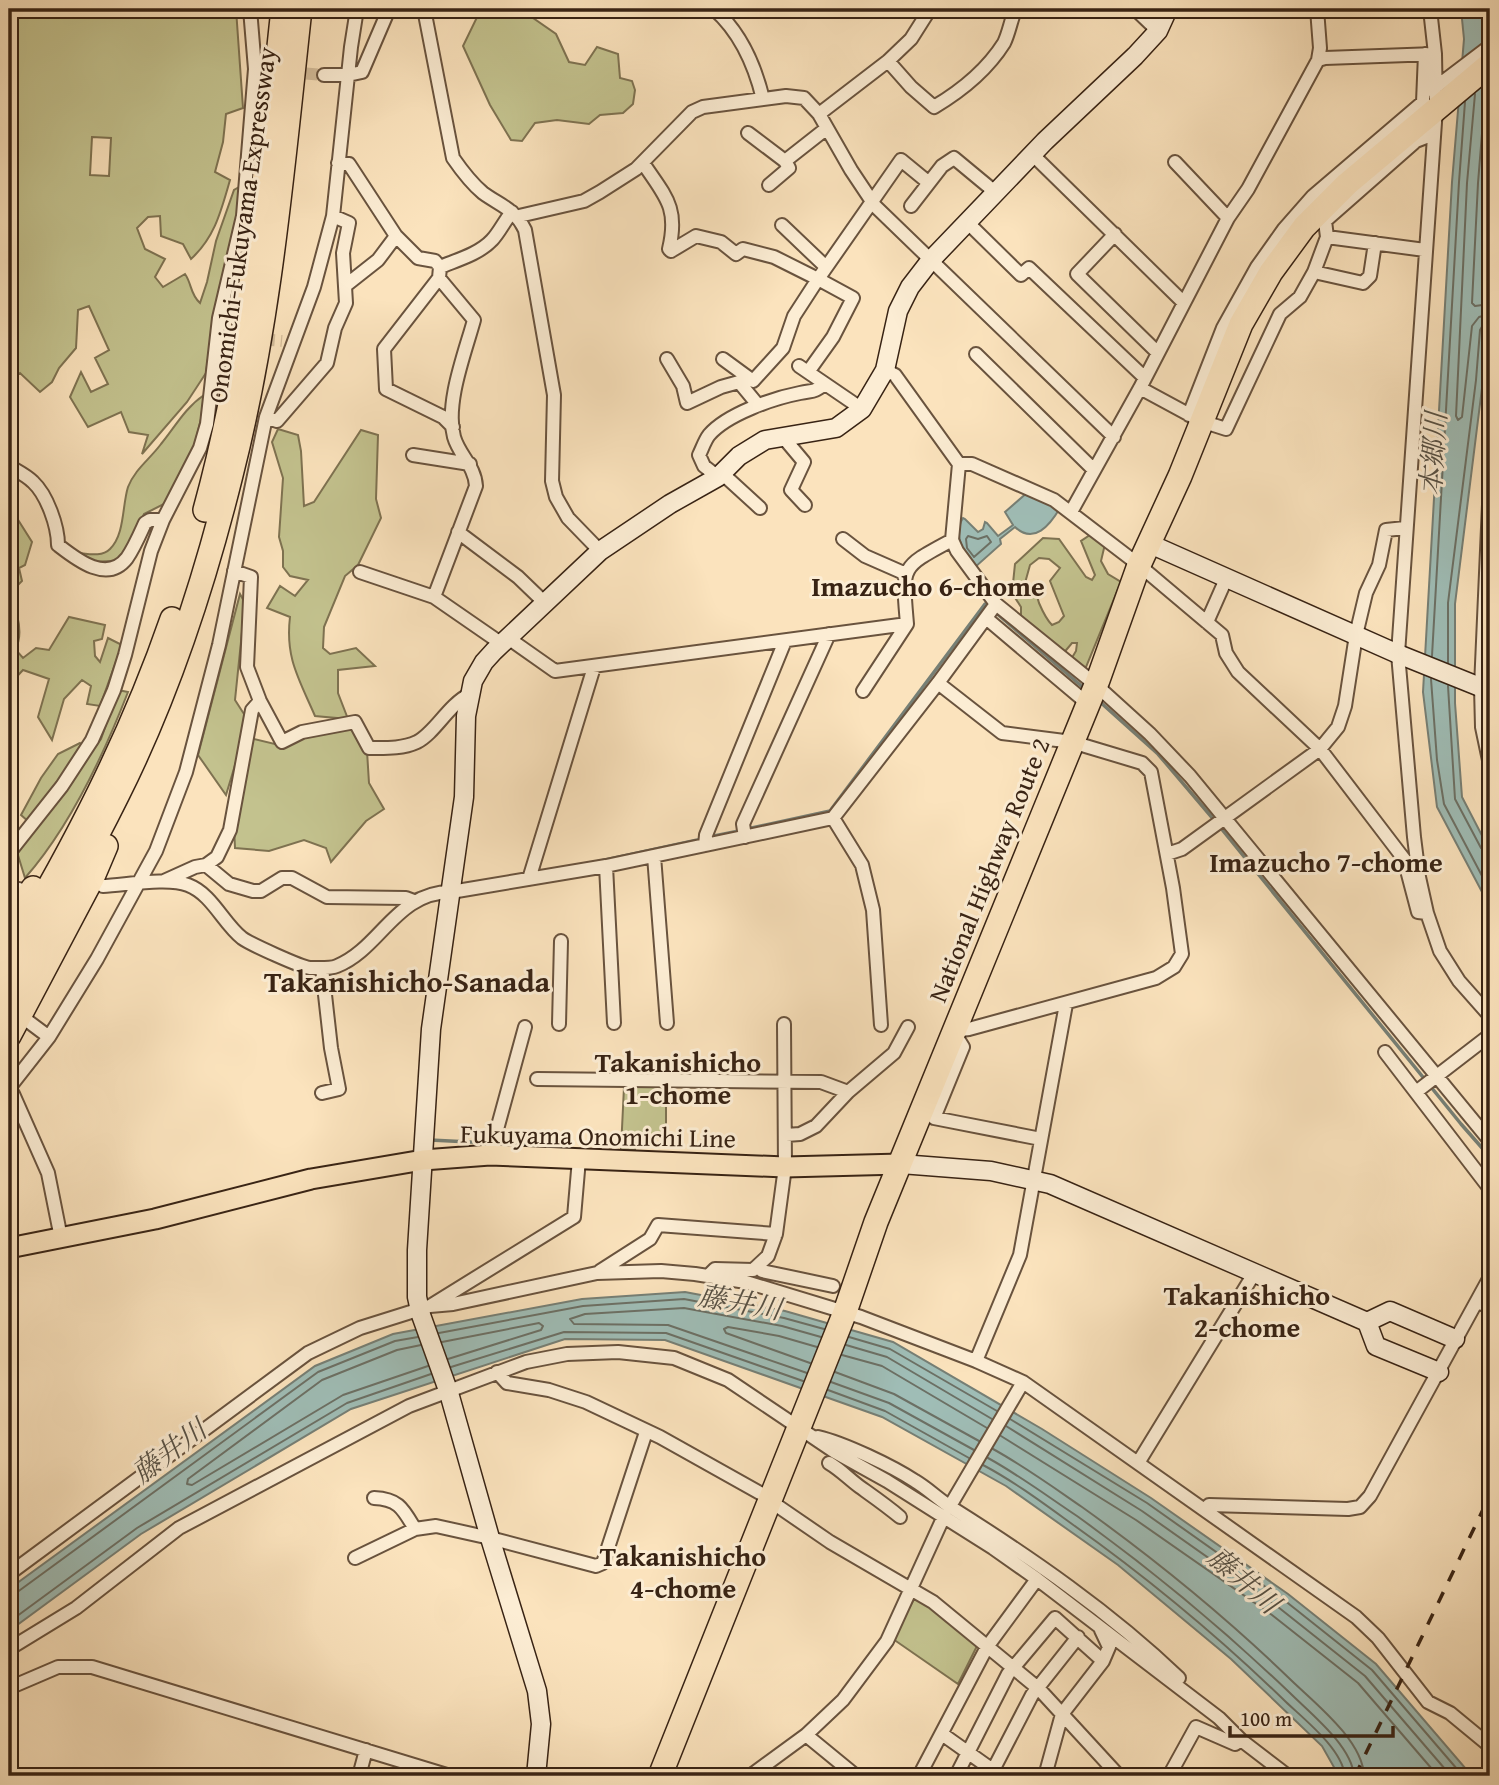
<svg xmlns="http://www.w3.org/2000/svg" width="1499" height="1785" font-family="'Gentium Book Plus','Noto Serif JP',serif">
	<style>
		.green { fill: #c3c28e; stroke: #7e7251; stroke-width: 2; fill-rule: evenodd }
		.water { fill: #9fbdb6; stroke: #767f75; stroke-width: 2 }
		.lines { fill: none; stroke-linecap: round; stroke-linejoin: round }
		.shore { stroke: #6c7065; stroke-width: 2 }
		.stream { stroke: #767f75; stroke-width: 3.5 }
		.street-tunnel { stroke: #d4bd9b; stroke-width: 12; stroke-dasharray: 12 6; stroke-linecap: butt }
		.street-casing { stroke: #69533e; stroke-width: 16 }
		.secondary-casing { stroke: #382314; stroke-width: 21 }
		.primary-casing { stroke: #382314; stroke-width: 23 }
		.highway-casing { stroke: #382314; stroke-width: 26 }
		.street { stroke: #fcedd4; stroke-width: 12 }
		.secondary { stroke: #fcedd4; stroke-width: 18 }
		.primary { stroke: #fbe3bd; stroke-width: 19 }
		.highway { stroke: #fbe3bd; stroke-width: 23 }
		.rail { stroke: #382314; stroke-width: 3.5; stroke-dasharray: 12 12; stroke-linecap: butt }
		.labels { text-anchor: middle; stroke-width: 6; stroke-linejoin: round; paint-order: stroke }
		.street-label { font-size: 26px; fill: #382314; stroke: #fcedd4 }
		.water-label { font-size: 28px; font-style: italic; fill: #575145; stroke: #fcedd4 }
		.neighbourhood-label { font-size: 28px; font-weight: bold; fill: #382314; stroke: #fcedd4 }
		.quarter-label { font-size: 30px; font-weight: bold; fill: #382314; stroke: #fcedd4 }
	</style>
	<rect width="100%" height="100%" fill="#fbe3bd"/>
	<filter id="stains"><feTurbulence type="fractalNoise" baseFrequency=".00286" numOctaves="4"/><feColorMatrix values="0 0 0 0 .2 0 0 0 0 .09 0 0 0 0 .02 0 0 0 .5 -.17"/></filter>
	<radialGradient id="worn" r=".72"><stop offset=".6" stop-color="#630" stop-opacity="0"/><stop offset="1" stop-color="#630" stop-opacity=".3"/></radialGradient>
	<path class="green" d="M9,9H236L243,108L226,114L223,142L215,172L230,180C221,211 215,237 191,259L183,244L161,236L160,216L148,217L137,228L145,249L165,259L155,277L163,287L185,274C192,284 190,294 200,303L207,282L216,241L234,190L241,186L238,220L215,308L206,373L187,402L142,454L148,435L129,432L121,412L88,427L70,397L81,372L91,392L108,384L95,358L109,350L89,306L78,310L76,348L59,368L52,382L40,392L20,373L9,382ZM92,137L111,138L109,176L90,175Z
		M481,9H520L556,34L569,62L585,65L597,47L618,54L620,78L632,81L635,90L633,104L623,113L600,115L589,124L557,120L535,123L522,141L511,140L490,105L463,46Z
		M204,395L201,419L193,451L164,504L144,514L126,552L115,561L83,562L79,553C89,554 102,557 110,549C125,534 122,506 128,487C135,469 150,459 161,444C175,427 185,408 204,395Z
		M278,429L298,435L301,451L304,506L314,502L361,430L378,435L376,499L381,518L358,565L345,576L324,627L323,648L330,654L356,648L375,666L338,670V693L348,719L315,716C299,679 285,658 290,617L267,608L280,586L295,596L308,580L290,576L283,567V551L279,537L283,478L272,442Z
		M9,512L15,515L32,542L25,565L19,568L22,581L10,593C16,608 25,634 15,649L23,658L36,648L49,650L69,617L105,625L102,639L94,641L95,656L100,662L108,638L122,645L100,706L87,704L91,686L82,680L64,699L52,740L38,717L49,679L23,670L9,685Z
		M1093,533L1105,544L1101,561L1108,574L1121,582L1084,672L1070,661L1076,651L1077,643H1072L1062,655L1021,622V607L1012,593L1015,564L1043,538L1059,539L1086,577L1092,580L1095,575L1081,541ZM1039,558L1049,559L1060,568L1050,581L1064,616L1059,622L1052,625C1046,619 1042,610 1039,603C1036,595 1039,592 1034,585L1025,583L1030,565Z
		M240,594L245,603L235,700L244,714L245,732L226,795L198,755Z
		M118,690L128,692C104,754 69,828 25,878L17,852L101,739Z
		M352,724L367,751L369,783L384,809L366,821L331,862L326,848L304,840L269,851L235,848L234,826L250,738L283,746L302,734Z
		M80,743L84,746L29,822L21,815L41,778L58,754Z
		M624,1087H666V1137L636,1138L635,1150L621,1149Z
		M915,1597L979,1642L958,1684L893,1639Z"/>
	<path class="water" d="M1461,9H1490V287L1483,380L1455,604V703L1462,797L1490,851V907L1437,807L1423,692L1452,182L1464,39Z
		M1028,492L1060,508C1050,525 1034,545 1015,527L1000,539L1001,544L973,569C965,553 952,535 963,518L965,519L978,532L983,529L985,522L987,523L998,536L1013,525L1005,512Z
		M685,1292L785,1311L893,1342L1042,1429L1151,1498L1288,1594L1376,1664L1472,1776H1339L1322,1746L1231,1659L1118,1565L1006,1486L882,1417L665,1340L565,1339L351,1409L141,1534L9,1631V1589L315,1366L393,1334L582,1299Z"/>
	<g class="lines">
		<path class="shore" d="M1486,84L1478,183L1472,303L1475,306L1490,304
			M1475,94L1467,183L1456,416L1458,420L1462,417L1472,326L1479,317L1490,314
			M968,536L978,539L987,536L991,542L974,557L967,548L966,539Z
			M1432,656L1459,182L1465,102
			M1448,663V603L1476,380L1480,330L1483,325L1490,323
			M1431,679L1437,760L1444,804L1490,891
			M1448,686L1455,799L1481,848L1490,852
			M439,1333L583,1306L684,1299L784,1318L824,1329
			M849,1337L890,1349L997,1411
			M442,1342L539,1323L543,1326L541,1330L448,1359
			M421,1345L397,1350L322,1380L188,1479L187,1484L192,1485L343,1395L428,1366
			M846,1345L887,1357L992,1419
			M842,1355L882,1366L987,1428
			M810,1363L726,1333L724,1329L728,1327L779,1336L817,1347
			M451,1367L564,1332L666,1333L803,1381
			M835,1372L894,1394L979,1441
			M807,1373L668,1325L574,1324L570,1319L585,1314L684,1308L782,1326L821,1337
			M831,1382L889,1403L974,1450
			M828,1390L885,1411L969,1458
			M1010,1419L1147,1503L1284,1600L1372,1670L1463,1776
			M1006,1426L1142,1511L1278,1607L1365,1676L1451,1776
			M1001,1436L1136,1520L1272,1615L1358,1683L1438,1776
			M993,1449C1024,1466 1053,1487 1082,1507C1156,1560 1226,1617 1292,1681C1316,1704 1363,1741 1364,1776
			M988,1458C1019,1475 1047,1496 1077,1516C1152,1570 1223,1629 1290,1693C1310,1713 1352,1746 1354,1776
			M983,1465C1015,1482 1043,1503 1072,1524C1148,1578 1219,1637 1286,1702C1305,1720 1342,1749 1345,1776
			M9,1594L16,1593L318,1372L395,1341L418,1337
			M9,1622L137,1528L347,1403L431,1374"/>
		<path class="stream" d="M995,612L1085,689
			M1099,701L1158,754L1215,821
			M1220,827L1461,1124L1490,1157
			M747,829L830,811L985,604L989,607
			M709,837L739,831
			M596,862L702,839
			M330,975L348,966
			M430,1140L532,1145"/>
		<path class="street-tunnel" d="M288,72L324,75
			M227,336L282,341"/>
		<g class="street-casing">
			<path id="street" d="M250,9L255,69H261
				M424,9L453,158C462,171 471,183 483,193C501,206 515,209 525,230L554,395L552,481L556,497L568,518L600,551
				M714,9C740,32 755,66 763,99
				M1135,9L1158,31
				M1317,9L1320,48L1318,60
				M1430,9L1435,54L1436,108L1398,654L1414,837L1419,877L1427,913L1440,951L1459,981L1490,1016
				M888,61L911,87L934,107C961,91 987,70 1004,43C1008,35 1010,25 1013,16L1008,9
				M324,75H348L362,72L389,9
				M1432,90L1490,46
				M819,114L888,61L911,39L930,9
				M748,133L785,161
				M1032,154L1183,302
				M1175,162L1228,218
				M338,163L349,164L396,236L418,258L435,261L440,267L439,278L474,320C465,353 445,403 454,437C459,455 475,466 476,486L434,597
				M643,163C665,196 679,207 669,249L671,251
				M769,185L789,168L785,161L827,128
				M911,206L942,166L954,158L995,192
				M519,216L584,201L600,192L636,169L692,112L703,107L786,96L804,98L819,114L851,170L875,206L1114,437
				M967,222L1021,275L1029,268L1145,378
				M782,225L826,267
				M1115,234L1077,274L1158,353
				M1327,237L1425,250
				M671,251L696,236L721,242L736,254L743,249L774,257L818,279L794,316L783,348L753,381L723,359
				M440,267C457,260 479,254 492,240C499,233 505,220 512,212
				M1314,272L1363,283L1370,276L1375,243
				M439,278L384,349L386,389L443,417L453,427
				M345,286L378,260L396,236
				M976,354L1094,470
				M667,359L683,386L687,403L721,387L739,382L758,405
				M799,366L862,409
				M808,372L833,337L853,298L818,279L901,160L929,183
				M1140,388L1201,421L1226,429L1280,314L1300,297L1314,272L1327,237L1325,221L1416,141L1434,134
				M1189,415L1223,328L1257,267L1284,229L1313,196L1423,102L1425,54
				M266,417L277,421L327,363L335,328L346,303L343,253L349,223L333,216
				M783,437L804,462L791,490L805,505
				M413,455L470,464
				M959,464H972L1054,500L1139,565L1222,635L1226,653L1238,672L1320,749L1404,859L1418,912L1427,913
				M9,466C17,471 26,475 33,482C47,495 58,526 58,545C76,559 107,584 127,558C134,548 140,534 145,523L150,520H163
				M1490,482L1481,687L1482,727L1490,765
				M760,508L725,476L718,477L704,466L699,455C702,449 705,440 709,435C727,414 774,398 800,393C814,390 812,393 825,384
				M1071,512L1140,388L1228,218L1248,189L1318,60L1325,58L1435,54
				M458,532L518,577L545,603
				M843,539L865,556L906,574
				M234,571L251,577L247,667L260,701L282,742L302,732L355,722L369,748C385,748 402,749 417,742C435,733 448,705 470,694
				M360,572L434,597L502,644
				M996,604L1096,685L1150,734L1190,776L1490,1141
				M986,618L1088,704
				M1207,622L1226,579
				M508,638L555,671L907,624C902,565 900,568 952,540
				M938,683L1002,733L1072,742L1142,763L1151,772L1173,888L1182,954L1174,967L1156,978L969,1029L953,1031L963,1047L934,1118L1041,1139
				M863,691L907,624
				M833,818L862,865L873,910L881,1025
				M745,837L743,824L829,634
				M705,845L706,835L785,641
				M9,853L62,786L92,740L114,690L125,655L151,551L163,520L200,448L207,424L219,318L243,216L255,69
				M1167,854L1182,849L1320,749L1338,727L1345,706L1356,635L1366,593L1379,565L1386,530L1405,528
				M654,856L667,1023
				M206,865L217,857L230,830L252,710L260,701
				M606,866L614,1023
				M529,879L594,667
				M164,881L195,867L206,865L229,884L253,891H261L282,878H292L327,897L406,898L414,901
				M103,886C126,885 168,877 188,885C212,894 223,923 242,938C250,944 301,967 310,968C318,968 330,969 337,966C381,948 396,892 451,892L606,866L833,818L938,683L996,604L957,551L952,540L959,464L895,375L885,370
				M9,890L19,889
				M29,1022L49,1037
				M559,1024L561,941
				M1385,1052L1490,1189
				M537,1079L821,1082L848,1092
				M9,1088L49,1037L97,959L156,851L186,772L219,645L266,417L314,287L333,216L351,47L357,9
				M9,1091L13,1094L48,1173L61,1238
				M1416,1092L1490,1035
				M322,1093L339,1089L331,1048L322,968
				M786,1135L800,1134L816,1126L848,1092L894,1053L908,1027
				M490,1155L525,1027
				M758,1266L762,1271L833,1286
				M600,1271L650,1239L658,1225L776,1234
				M708,1276L715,1269L753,1270L768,1256L776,1234L785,1167L784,1024
				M1477,1301L1490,1308
				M430,1306L453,1304L597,1273L661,1271L695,1274L746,1282L861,1317L976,1361L1023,1382L1356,1617L1378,1638L1428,1702L1450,1713L1490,1746
				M976,1361L1020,1255L1066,1004
				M497,1372L507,1383L549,1390L586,1402L660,1437L760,1493
				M818,1437C844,1443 892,1466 915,1481C927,1488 937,1498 949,1506C1030,1557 1110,1612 1179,1678
				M829,1463C841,1470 849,1479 860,1487C874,1497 887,1506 900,1517
				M1138,1463L1255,1272
				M374,1498C399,1499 403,1509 415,1529
				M950,1506L1023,1382
				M779,1507L830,1542L933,1602L1039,1689L1119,1776
				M1205,1509L1209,1505L1348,1509L1360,1507L1370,1496L1490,1277
				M355,1558L415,1529L436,1526L490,1538L596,1566L603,1563L646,1432
				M9,1574L308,1353L360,1328L430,1306L574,1217L579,1159
				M9,1649L76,1608L179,1528L409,1406L526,1362L567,1354L618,1352L674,1358L728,1380L835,1452L887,1481L993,1548L1037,1579L1219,1718L1241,1740L1288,1776
				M9,1688L58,1667H92L450,1776
				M942,1734L1001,1776
				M806,1735L856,1776
				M359,1776L366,1750
				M750,1776L806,1735L843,1700L887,1641L944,1516
				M919,1776L987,1647L1037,1579
				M956,1776L1008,1674L1055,1618L1103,1661
				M990,1776L1032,1695L1078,1637
				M1045,1776L1062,1714L1103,1661L1109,1647L1101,1630
				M1169,1776L1196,1727L1235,1744L1241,1740"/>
		</g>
		<g class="secondary-casing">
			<path id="secondary" d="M1150,544L1398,654L1490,691
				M901,1164L991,1171L1050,1184L1367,1322
				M1439,1372L1376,1346L1367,1322L1390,1311L1455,1339
				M536,1776L541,1724L537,1691L490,1538L449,1393L421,1315L417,1297V1250L431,1029L464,797L466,716L473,681L484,662L494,651L600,551L670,504L718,477L739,456L765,440L836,428L862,409L885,370L898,311L910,287L930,261L1045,141L1135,56L1158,31L1168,9"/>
		</g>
		<g class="primary-casing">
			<path id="primary" d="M9,1248L155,1219L311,1179L423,1160L490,1155L785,1167L901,1164"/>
		</g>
		<g class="highway-casing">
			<path id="highway" d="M205,510C250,347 265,176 283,9
				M9,923L33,888
				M9,956C73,849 131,738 172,619
				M9,988C48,925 85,861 118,794C168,694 204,584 231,475C270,323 283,164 300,9
				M9,1036L92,879L106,846
				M660,1776L845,1312L876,1222L1098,680L1139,565L1180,476L1241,324L1271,272L1304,227L1347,184L1490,64"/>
		</g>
		<use href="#street" class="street"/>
		<use href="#secondary" class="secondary"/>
		<use href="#primary" class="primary"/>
		<use href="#highway" class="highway"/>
		<path class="rail" d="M1355,1776L1490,1495"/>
	</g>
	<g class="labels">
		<g class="street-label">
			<text transform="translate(242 225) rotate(-82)" y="9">Onomichi-Fukuyama Expressway</text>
			<text transform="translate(989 870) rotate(-68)" y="9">National Highway Route 2</text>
			<text transform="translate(598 1136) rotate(1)" y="9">Fukuyama Onomichi Line</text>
		</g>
		<g class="water-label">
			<text transform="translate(1433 454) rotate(-86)" y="10">本郷川</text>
			<text transform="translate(740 1302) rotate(10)" y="10">藤井川</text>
			<text transform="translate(169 1451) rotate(-37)" y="10">藤井川</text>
			<text transform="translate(1244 1580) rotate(41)" y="10">藤井川</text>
		</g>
		<g class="neighbourhood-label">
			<text x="928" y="596">Imazucho 6-chome</text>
			<text x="1326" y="872">Imazucho 7-chome</text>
			<text x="678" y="1072">Takanishicho<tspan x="678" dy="32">1-chome</tspan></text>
			<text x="1247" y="1305">Takanishicho<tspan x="1247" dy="32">2-chome</tspan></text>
			<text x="683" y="1566">Takanishicho<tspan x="683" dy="32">4-chome</tspan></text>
		</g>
		<g class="quarter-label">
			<text x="407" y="992">Takanishicho-Sanada</text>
		</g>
	</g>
	<rect width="1499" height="1785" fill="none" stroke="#fbe3bd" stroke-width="35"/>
	<rect x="10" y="10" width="1478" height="1764" fill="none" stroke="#382314" stroke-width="3.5"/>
	<rect x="18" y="18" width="1464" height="1750" fill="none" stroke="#382314" stroke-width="2"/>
	<path d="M1230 1726v10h163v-10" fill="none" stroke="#382314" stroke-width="3.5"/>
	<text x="1240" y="1726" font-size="21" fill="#382314" stroke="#fcedd4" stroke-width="5" paint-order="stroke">100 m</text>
	<rect width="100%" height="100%" filter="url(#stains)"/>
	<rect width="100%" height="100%" fill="url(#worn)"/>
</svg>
